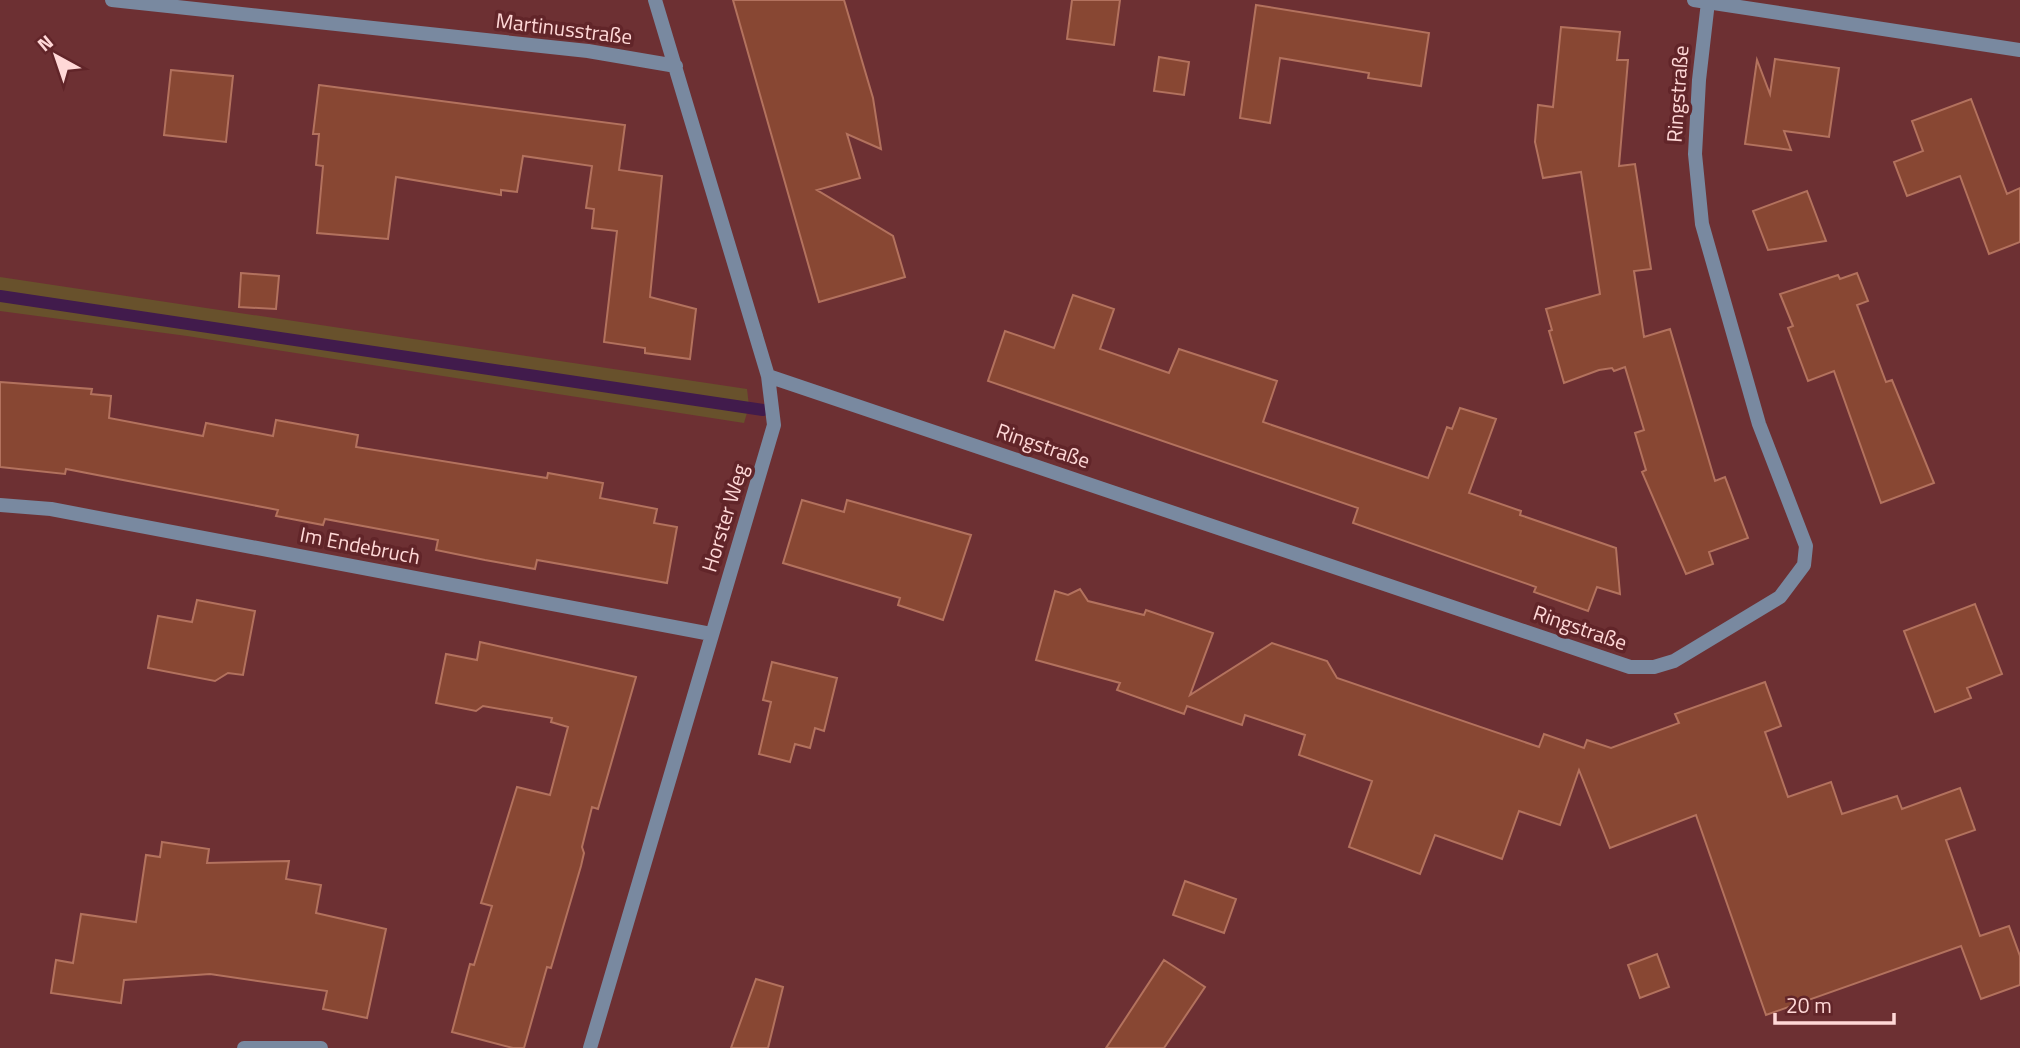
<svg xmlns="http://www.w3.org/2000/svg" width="2020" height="1048" font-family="'Titillium Web',sans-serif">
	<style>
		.green { fill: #68512c }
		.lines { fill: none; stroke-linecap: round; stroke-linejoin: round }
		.stream { stroke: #411b4c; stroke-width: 12 }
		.building { fill: #884733; stroke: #b3725e; stroke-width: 2 }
		.street { stroke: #7989a0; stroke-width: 14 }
		.labels { text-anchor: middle; stroke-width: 7; stroke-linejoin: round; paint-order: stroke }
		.street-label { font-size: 21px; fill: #ffd8d7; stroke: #612529 }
	</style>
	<rect width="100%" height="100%" fill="#6d3033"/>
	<path class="green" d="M0,277L747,389L749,406L744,423L187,336L0,311Z"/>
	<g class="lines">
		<path class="stream" d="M0,296L763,410"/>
	</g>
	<path class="building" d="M733,0H844L873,98L881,149L847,134L860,178L817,190L893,236L905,277L819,302Z
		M1072,0H1120L1114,45L1067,39Z
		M1256,5L1429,33L1421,86L1368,78L1369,73L1280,58L1270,123L1240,118Z
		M1561,27L1620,32L1617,60H1628L1619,166L1635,164L1651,269L1634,271L1644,337L1670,329L1715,481L1725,477L1748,538L1709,552L1713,564L1686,574L1642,472L1646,470L1635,433L1644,430L1625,367L1614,371L1612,368L1599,370L1564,383L1549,331L1552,330L1546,309L1600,294L1581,172L1543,178L1535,142L1538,105L1553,107Z
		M1159,57L1189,62L1184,95L1154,91Z
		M1775,59L1839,68L1829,137L1784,131L1791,150L1745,144L1757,60L1770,94Z
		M171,70L233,76L226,142L164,135Z
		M319,85L625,125L619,170L662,176L650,297L696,309L690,359L645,353V348L604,342L617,231L592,228L594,209L586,208L592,166L523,156L517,192L501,190V195L396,177L388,239L317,233L323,166L316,165L319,134H313Z
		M1971,99L2007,194L2020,188V242L1989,254L1960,176L1907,196L1894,162L1923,151L1912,121Z
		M1807,191L1826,241L1768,250L1753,211Z
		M241,273L279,276L276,309L239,307Z
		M1857,273L1868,301L1857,305L1886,382L1892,380L1934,483L1881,503L1834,371L1808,381L1788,328L1793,326L1780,294L1838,275L1840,279Z
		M1073,295L1114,309L1100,349L1169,373L1179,349L1277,381L1263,422L1428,478L1447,427L1452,429L1460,408L1496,419L1469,493L1521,511L1520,515L1616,548L1620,594L1597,587L1588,611L1534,592L1536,587L1353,523L1358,508L988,381L1005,331L1054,348Z
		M0,382L92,389L91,394L111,396L109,418L203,436L206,423L273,436L276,420L358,435L356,447L547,478L548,473L603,483L600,498L657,509L654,523L677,527L667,583L537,560L535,569L485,560L436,550L438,540L325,519L323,525L276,516L278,510L66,469L65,474L0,467Z
		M802,500L844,512L847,500L971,535L943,620L898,605L900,598L783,563Z
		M1080,589L1088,601L1144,615L1146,610L1213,633L1190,695L1272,643L1327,661L1337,678L1539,747L1544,734L1584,748L1587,740L1611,748L1679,723L1675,714L1765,682L1781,726L1765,732L1788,797L1831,782L1842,814L1897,796L1902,809L1960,788L1975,830L1946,840L1980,936L2009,926L2020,956V985L1981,999L1961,946L1766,1015L1696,815L1610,848L1579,770L1560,825L1519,811L1502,859L1435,835L1420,874L1349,847L1372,781L1299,755L1305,735L1245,715L1242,725L1187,706L1184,714L1117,690L1120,683L1036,660L1055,591L1068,595Z
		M197,600L255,611L243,675L228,673L215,681L148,668L158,616L192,622Z
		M1975,604L2002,674L1967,688L1971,698L1935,712L1904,631Z
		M480,642L636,677L598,809L592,807L582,847L584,853L581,866L551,968L547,967L524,1048H513L452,1032L470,964L474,965L492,906L481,903L517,787L550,795L568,727L551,722L552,718L483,706L476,711L436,703L446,654L477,660Z
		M772,662L837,678L824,731L815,728L810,748L795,744L790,762L759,754L771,702L763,700Z
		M162,842L209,849L207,863L289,861L286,879L321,885L316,913L386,929L367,1018L323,1009L327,991L210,974L124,980L121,1003L51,993L56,960L73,963L81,914L136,922L146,855L160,857Z
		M1185,881L1236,899L1224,933L1173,915Z
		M1657,954L1669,987L1640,998L1628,965Z
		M1164,960L1205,987L1164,1048H1106Z
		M756,979L783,987L768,1048H731Z"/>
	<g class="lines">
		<path class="street" d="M112,0L588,51L676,66
			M1694,0L2020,50
			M768,376L1630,667H1654L1674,661L1780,597L1804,565L1806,546L1759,424L1702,224L1695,154L1699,80L1708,2
			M0,505L51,509L711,634
			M244,1048H321
			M590,1048L774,425L768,376L655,0"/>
	</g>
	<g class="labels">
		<g class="street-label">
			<text transform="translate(564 29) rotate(7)" y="7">Martinusstraße</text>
			<text transform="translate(1678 94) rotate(-86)" y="7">Ringstraße</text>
			<text transform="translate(1043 446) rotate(19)" y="7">Ringstraße</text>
			<text transform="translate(725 518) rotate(-73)" y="7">Horster Weg</text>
			<text transform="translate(360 546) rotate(11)" y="7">Im Endebruch</text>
			<text transform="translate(1580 628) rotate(19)" y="7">Ringstraße</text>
		</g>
	</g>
	<g transform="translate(56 56) rotate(320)" stroke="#612529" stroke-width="5" paint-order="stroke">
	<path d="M0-5L12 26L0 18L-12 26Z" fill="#ffd8d7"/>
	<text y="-10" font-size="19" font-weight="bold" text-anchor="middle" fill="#ffd8d7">N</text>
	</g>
	<path d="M1775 1013v10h119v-10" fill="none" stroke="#ffd8d7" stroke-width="3.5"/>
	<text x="1786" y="1013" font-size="21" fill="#ffd8d7" stroke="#612529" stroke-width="5" paint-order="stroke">20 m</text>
</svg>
